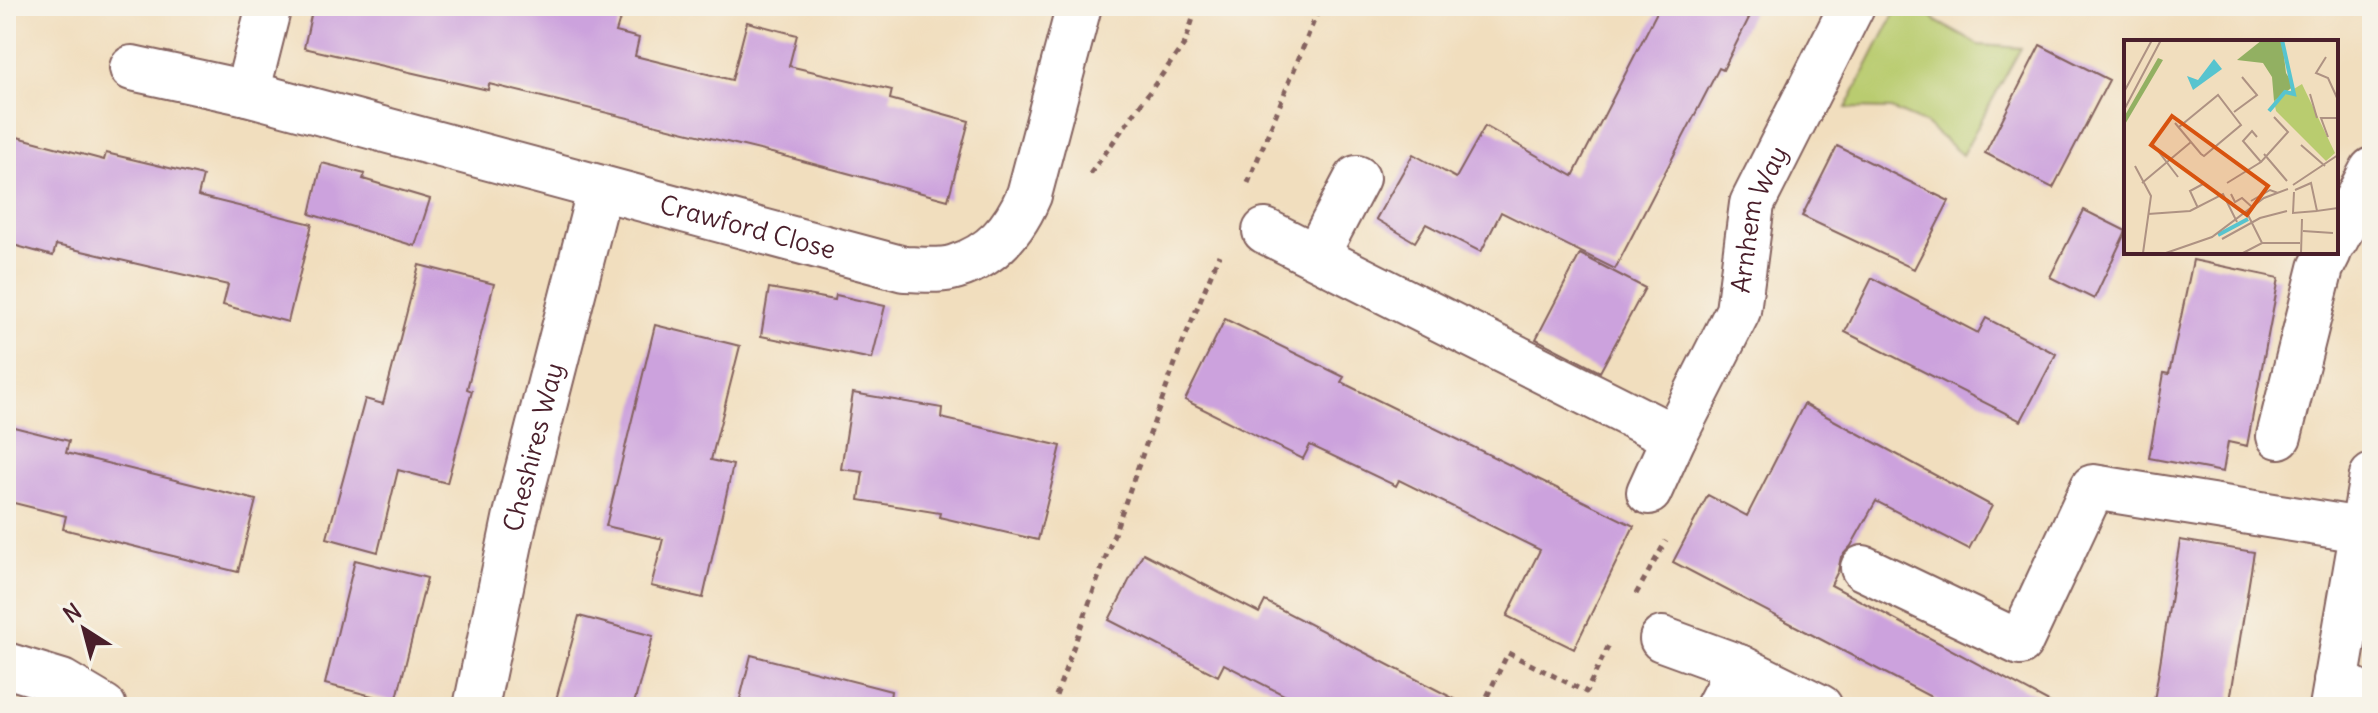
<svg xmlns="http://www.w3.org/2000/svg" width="2378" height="713" font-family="Delius,sans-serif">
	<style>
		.green { fill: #b9cc6f; stroke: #82764d; stroke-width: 2 }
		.building { fill: #cca2dd }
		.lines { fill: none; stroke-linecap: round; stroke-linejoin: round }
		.minor-casing { stroke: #84625e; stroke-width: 48 }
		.path { stroke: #84625e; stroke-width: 5; stroke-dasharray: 6 6; stroke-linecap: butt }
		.minor { stroke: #fff; stroke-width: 44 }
		.labels { text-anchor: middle; stroke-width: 8; stroke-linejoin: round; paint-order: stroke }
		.street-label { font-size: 26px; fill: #4a1f2b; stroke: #f7f3e8 }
		.inset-river { fill: none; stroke: #57c4cf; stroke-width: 4 }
		.inset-road { fill: none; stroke: #ae9283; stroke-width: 2 }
		.view { fill: #d8530f; fill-opacity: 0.15; stroke: #d8530f; stroke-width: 4 }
		.inset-edge { fill: none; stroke: #4a1f2b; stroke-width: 4 }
	</style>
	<rect width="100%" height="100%" fill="#f7f3e8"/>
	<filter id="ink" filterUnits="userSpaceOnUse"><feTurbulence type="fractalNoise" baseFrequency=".0125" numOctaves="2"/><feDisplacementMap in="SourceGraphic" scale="16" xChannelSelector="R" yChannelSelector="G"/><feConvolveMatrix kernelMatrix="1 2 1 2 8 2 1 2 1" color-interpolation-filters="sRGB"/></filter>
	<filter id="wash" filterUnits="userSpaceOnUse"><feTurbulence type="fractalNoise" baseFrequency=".006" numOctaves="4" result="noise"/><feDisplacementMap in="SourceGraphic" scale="32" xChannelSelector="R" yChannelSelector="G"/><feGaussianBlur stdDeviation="1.8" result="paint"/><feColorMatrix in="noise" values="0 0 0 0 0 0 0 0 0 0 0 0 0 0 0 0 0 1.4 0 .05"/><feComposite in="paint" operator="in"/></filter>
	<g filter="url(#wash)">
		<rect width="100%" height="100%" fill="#f1debe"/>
		<path class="green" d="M1898,6H1924L1937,22L1979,45L2021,48L1962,155L1926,124L1891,109L1846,108Z"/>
		<g id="blocks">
			<path class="building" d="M313,6H598L622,12L616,32L639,38L635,56L732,80L747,22L797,35L789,66L892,90L890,99L969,121L948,200L780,155L489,84L488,90L304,48Z
				M1660,6H1755L1723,70L1719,68L1615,269L1501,212L1481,252L1426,224L1415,242L1376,219L1413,154L1456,178L1485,126L1573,176Z
				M2040,45L2109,80L2053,188L1985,153Z
				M6,134L104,160L106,153L203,176L198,196L312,224L288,322L223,305L228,285L56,245L53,256L6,243Z
				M1837,146L1949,201L1914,269L1802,216Z
				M322,163L365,174L363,179L430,199L415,246L310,214Z
				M2084,210L2126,231L2094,299L2050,277Z
				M1580,254L1645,288L1600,372L1536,339Z
				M2193,260L2279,278L2247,446L2228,442L2223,472L2149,458L2164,373L2169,374Z
				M419,265L494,284L467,389L472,391L447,483L398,470L378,552L327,538L365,399L383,404Z
				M1872,278L1978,333L1986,318L2056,354L2021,421L1845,332Z
				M769,288L835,300L836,295L885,306L872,359L761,336Z
				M1225,319L1344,377L1341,382L1634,526L1574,649L1507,616L1540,550L1399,480L1396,486L1310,445L1303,459L1185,400Z
				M655,325L740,346L711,460L733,465L703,598L651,586L663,539L606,526Z
				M853,393L942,408L941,418L1061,446L1038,540L939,517L940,513L859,500L863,472L841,469Z
				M1804,404L1992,506L1969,549L1876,501L1851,546L1841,557L1838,571L1831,585L2058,707H1950L1673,562L1708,495L1747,516Z
				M6,425L69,441L66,453L256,500L238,572L63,529L66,516L6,501Z
				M2180,540L2254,552L2229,707H2153Z
				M1143,553L1259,613L1265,601L1470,707H1307L1224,664L1218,676L1109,620Z
				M355,560L427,578L396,702L325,684Z
				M579,616L653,636L633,707H554Z
				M751,655L891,691L889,707H738Z"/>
		</g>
	</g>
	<g filter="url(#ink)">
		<use href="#blocks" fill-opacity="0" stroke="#84625e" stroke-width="2"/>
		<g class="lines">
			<g class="minor-casing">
				<g id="minor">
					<path id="s1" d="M132,68L247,93L904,269C920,269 940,272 955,267C992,256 1014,230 1029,195L1079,6"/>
					<path d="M247,93L269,6"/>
					<path d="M1265,231L1674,437L1649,492"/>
					<path d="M2336,239L2372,170"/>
					<path d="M1316,256L1357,178"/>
					<path d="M2279,436L2321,268L2329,252"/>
					<path id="s2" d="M1674,437L1738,311L1752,204L1852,6"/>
					<path d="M1863,568L2020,643L2093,487L2361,530"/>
					<path d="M1662,639L1739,667"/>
					<path d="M6,665L62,682L104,707"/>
					<path d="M2336,680L2372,700"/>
					<path id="s3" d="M476,707L515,519L600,188"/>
					<path d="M1718,707L1739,667L1820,707"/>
					<path d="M2332,707L2372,476"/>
				</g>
			</g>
			<path class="path" d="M1090,174L1185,43L1197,6
				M1248,183L1320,6
				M1636,594L1666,541
				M1052,707L1181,347L1219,255
				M1482,707L1508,653L1586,692L1609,645"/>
			<use href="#minor" class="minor"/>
		</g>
	</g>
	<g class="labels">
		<g class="street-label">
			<text dy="9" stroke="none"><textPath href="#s2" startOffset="236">Arnhem Way</textPath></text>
			<text dy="9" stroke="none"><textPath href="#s1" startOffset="636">Crawford Close</textPath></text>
			<text dy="9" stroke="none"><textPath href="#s3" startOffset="266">Cheshires Way</textPath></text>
		</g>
	</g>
	<g transform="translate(2124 40)">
		<rect width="214" height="214" fill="#f1debe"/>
		<path d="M178,44L211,113L202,121L152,71L150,61Z" fill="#b9cc6f"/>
		<path d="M138,0H158L162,33L170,46L150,61L148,37L139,23L113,20ZM34,18L39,20L0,86V77Z" fill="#92b062"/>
		<path d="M90,19L98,29L69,50L63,36L74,40Z" fill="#57c4cf"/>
		<path class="inset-river" d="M145,71L161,52L170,54L158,0M94,195L124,179"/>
		<path class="inset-road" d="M202,17L192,33L204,38L214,60M0,52L28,0M186,54L193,78M0,70L37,0M110,72L133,55L118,37M51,83L77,114L80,116L117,85L94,55L55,87M133,97L128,91L119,101L137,122M204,97L197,78H214M28,103L54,137M177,105L201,126M140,114L163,141M11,126L27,156L19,213M18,143L67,102M103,143L137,122L164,92L150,77M169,145L214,115M171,150L187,143L193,171L214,168M170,152L169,173L193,171M107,154L111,162L118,158L128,167M127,161L146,150L154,153M74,168L66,151L79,144M123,173L138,203M24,174L66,171L99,154L113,182M179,191L209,193M98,199L136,178L163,171M39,214L88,197L140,158L164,149M117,214L138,203H176M177,214L178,179"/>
		<path class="view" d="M48,76L144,146L123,175L27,105Z"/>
		<rect width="214" height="214" class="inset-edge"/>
	</g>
	<rect width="2378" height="713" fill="none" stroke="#f7f3e8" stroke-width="32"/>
	<g transform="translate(84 629) rotate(324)" stroke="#f7f3e8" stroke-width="6" paint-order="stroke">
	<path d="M0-6L14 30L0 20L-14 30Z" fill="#4a1f2b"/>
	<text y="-12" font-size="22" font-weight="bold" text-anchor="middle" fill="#4a1f2b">N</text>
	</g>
</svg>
